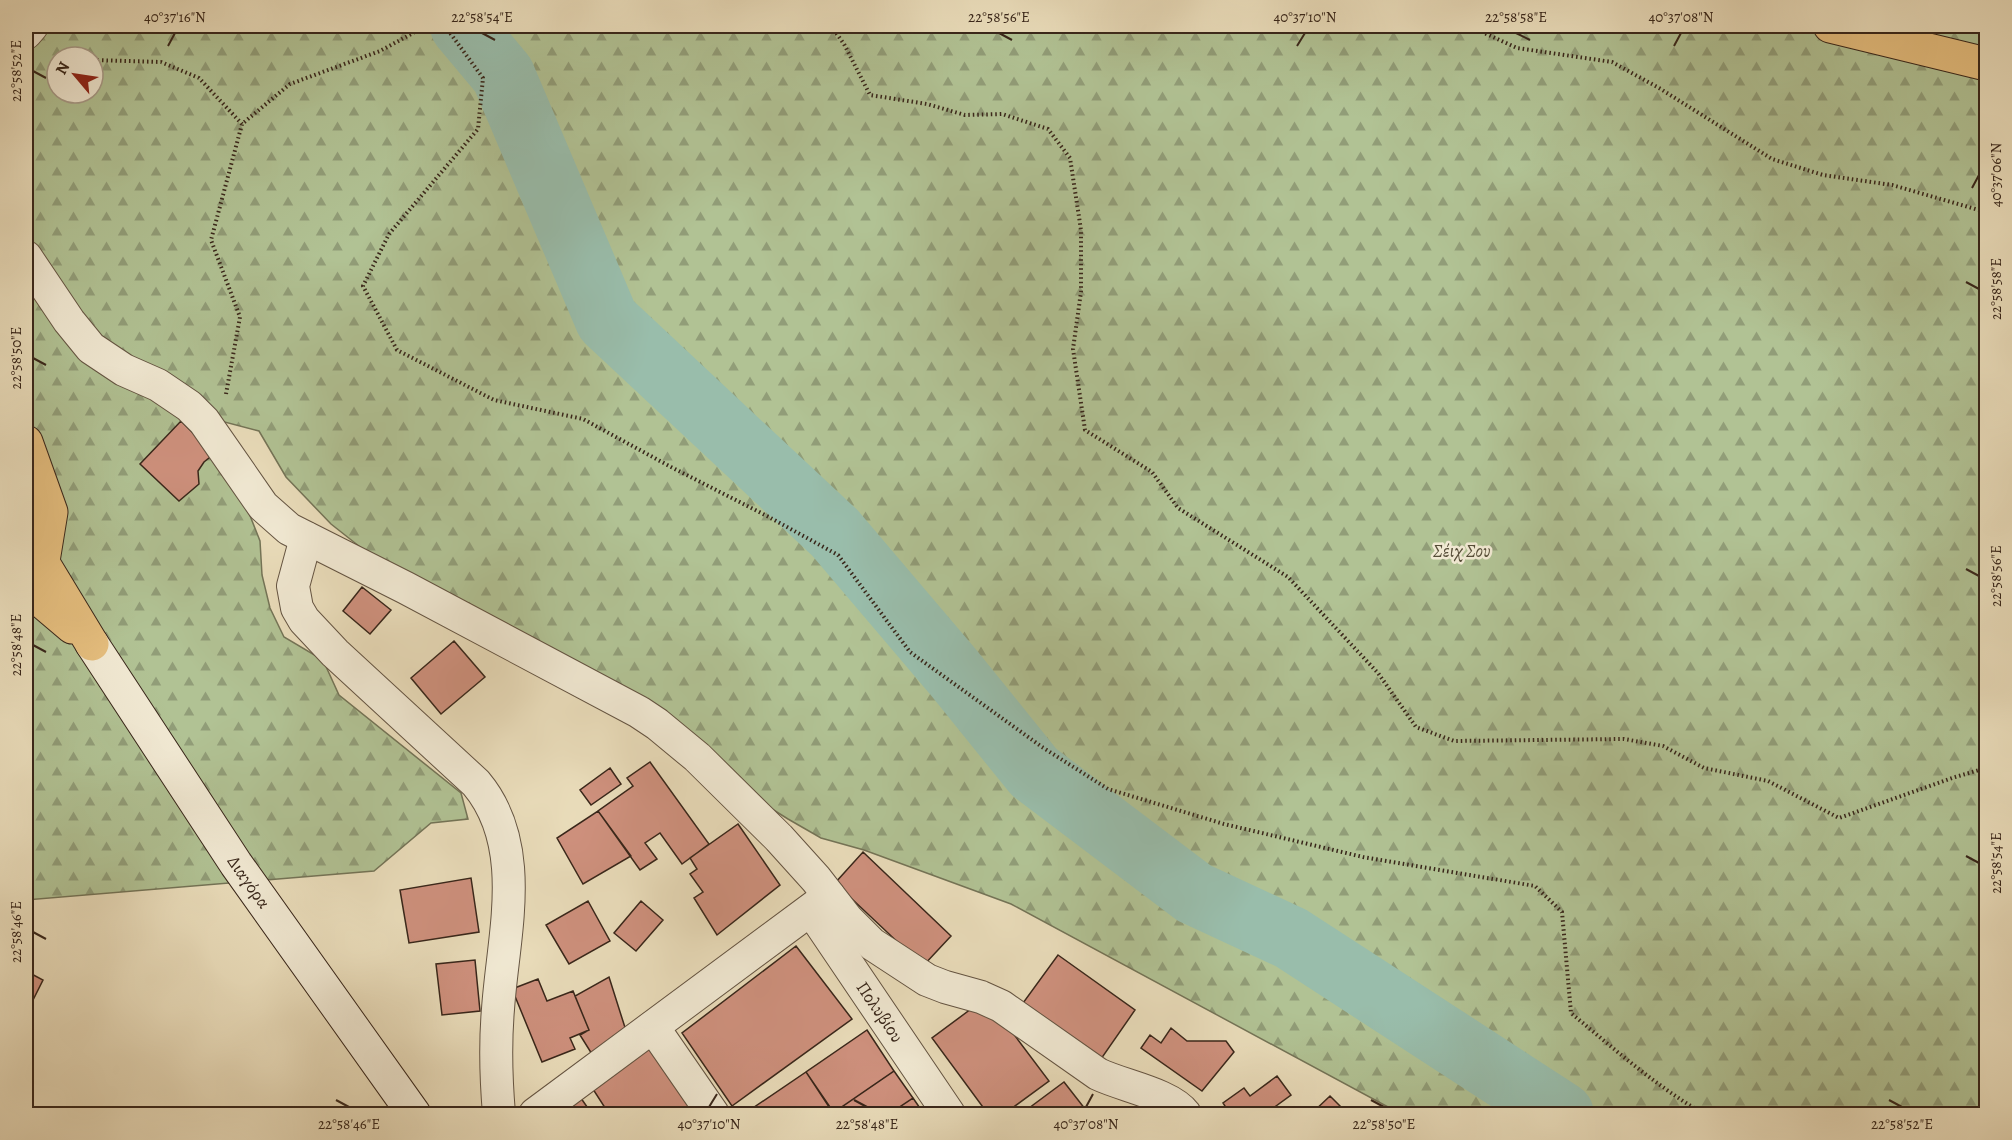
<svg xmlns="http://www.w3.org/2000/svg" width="2012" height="1140" font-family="Alegreya,serif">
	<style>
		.forest { fill: url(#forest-firs); stroke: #747457; stroke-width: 1.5; fill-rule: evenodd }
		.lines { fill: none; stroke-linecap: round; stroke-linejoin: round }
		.river { stroke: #99bdab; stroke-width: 64 }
		.building { fill: #cf917e; stroke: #38261a; stroke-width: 1.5 }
		.street-casing { stroke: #645442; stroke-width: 34 }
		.secondary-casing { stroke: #38261a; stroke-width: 35 }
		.highway-casing { stroke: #38261a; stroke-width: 35 }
		.path { stroke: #38261a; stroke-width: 4; stroke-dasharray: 1.5 3; stroke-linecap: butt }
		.street { stroke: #f1e9d3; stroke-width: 32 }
		.secondary { stroke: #f1e9d3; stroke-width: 33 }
		.highway { stroke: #e5be7e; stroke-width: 33 }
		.ticks { fill: none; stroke: #38261a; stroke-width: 2 }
		.labels { text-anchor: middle; stroke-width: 5; stroke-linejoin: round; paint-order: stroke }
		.park-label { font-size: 18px; font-style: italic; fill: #564d38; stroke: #f1e9d3 }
		.street-label { font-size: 18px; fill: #38261a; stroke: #f1e9d3 }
		.neatline { fill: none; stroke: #38261a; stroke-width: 2 }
		.ticks-label { font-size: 15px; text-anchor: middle; fill: #38261a }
	</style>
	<defs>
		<pattern id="forest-firs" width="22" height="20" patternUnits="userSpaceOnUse" patternTransform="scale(1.5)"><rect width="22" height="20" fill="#b1c294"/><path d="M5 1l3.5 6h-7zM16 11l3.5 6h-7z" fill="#919d78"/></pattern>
	</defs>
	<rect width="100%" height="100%" fill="#eaddbb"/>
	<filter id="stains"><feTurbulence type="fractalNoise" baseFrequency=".00333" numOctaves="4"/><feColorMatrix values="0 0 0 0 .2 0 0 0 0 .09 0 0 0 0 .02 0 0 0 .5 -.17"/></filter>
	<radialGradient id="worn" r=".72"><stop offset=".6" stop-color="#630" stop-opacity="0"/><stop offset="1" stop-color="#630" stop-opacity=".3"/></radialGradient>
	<path class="forest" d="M26,26H1986V1114H1575L1566,1098L1554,1114H1401L1011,904L864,850L821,838L788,819L388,569L331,524L286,477L259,431L221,421L245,503L260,541L262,575L270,608L284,637L323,660L339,695L461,793L468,819L431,823L374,871L26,900ZM57,57H93V93H57Z"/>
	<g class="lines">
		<path class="river" d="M462,26L503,75L607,320L835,533L954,673L1034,772L1194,893L1291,938L1562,1114"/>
	</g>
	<path class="building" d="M181,421L214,454L204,462L198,471L199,484L179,501L140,464Z
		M362,587L391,610L370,634L343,611Z
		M454,641L485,677L441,714L411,678Z
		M650,762L709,844L682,864L660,833L645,843L657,859L640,870L598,811L633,786L627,778Z
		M610,768L621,784L591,805L580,790Z
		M598,811L631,856L583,884L557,838Z
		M738,824L780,885L717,935L694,898L703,892L690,874L697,869L690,858Z
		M863,852L951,936L923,966L835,883Z
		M471,878L479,932L409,943L400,890Z
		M588,901L610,941L569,964L546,925Z
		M641,901L663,920L636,951L614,933Z
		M796,946L852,1019L732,1106L682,1033Z
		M1058,955L1135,1010L1101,1059L1023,1003Z
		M475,960L480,1011L442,1015L436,964Z
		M26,971L43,980L26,1014Z
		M609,977L628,1037L595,1059L580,1035L589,1030L575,996Z
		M538,979L547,1001L573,991L589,1030L570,1038L575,1049L542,1062L512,989Z
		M975,1006L994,1008L1049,1081L1004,1114H988L932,1038Z
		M1171,1028L1187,1041H1226L1234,1052L1202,1091L1141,1048L1150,1035L1161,1043Z
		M867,1030L894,1071L833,1113L806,1072Z
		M651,1043L697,1114H609L589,1083Z
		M894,1071L913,1098L889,1114H835L833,1113Z
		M806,1072L830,1107L819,1114H744Z
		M1277,1076L1291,1095L1265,1114H1230L1223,1103L1244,1088L1250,1096Z
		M1064,1082L1089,1114H1021Z
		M576,1091L592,1114H542Z
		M1330,1096L1348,1114H1311Z
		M913,1098L924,1114H889Z
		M830,1107L835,1114H819Z"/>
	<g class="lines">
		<g class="street-casing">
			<g id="street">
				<path d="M26,33L32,26"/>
				<path d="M26,257L69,321L91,348L124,370L158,385L189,406L204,421L263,506L289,529L406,588L639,712L657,724L697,757L779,838L816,879L847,919L872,944L927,980L945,987L981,997L1001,1006L1098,1074C1123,1086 1170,1094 1185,1114"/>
				<path d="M306,538L293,586L297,608L304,620L335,653L476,783C529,846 503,935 498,1009C495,1044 496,1079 499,1114"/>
				<path id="s1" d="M811,910L949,1114"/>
				<path d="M653,1027L713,1114"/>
				<path d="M535,1114L829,896"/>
			</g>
		</g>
		<g class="secondary-casing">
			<g id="secondary">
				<path id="s2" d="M92,644L236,864L414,1114"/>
			</g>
		</g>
		<g class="highway-casing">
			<path id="highway" d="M1830,26L1986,64
				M26,442L51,512L43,561
				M26,535L92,644
				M26,588L72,627"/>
		</g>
		<path class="path" d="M445,26L483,78L478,129L389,234L363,286L397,350L494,400L583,419L671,467L767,516L838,555L910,652L1042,747L1108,789L1224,824L1363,857L1535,886L1562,912L1571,1013C1614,1049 1656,1086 1704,1114
			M570,26H576
			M831,26L844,44L870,95L927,104L965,115L1002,114L1048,129L1070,158L1081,230V292L1073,349L1085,430L1152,472L1178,508L1288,577L1378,673L1416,727L1454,741L1624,739L1663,746L1704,768L1768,781L1839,818L1952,778L1986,768
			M1469,26L1517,48L1612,62L1659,88L1772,159L1823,175L1892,185L1986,212
			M93,60L161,62L199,78L242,124
			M226,394L240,317L211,240L242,124L290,84L380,51L426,26"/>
		<use href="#street" class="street"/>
		<use href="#secondary" class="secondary"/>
		<use href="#highway" class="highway"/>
	</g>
	<path class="ticks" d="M482,33L495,40M999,33L1012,40M1516,33L1530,40M168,46L175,33M1297,46L1305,33M1674,46L1681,33M33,71L46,78M1972,188L1979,175M1966,282L1979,289M33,358L46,365M1966,569L1979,576M33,645L46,652M1966,856L1979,863M33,932L46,939M336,1100L349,1107M854,1100L867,1107M1371,1100L1384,1107M1889,1100L1902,1107M709,1107L717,1094M1086,1107L1093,1094"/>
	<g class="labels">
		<g class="park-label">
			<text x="1462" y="557">Σέιχ Σου</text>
		</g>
		<g class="street-label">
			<text dy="6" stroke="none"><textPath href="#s2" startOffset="285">Διαγόρα</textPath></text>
			<text dy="6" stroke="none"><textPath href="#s1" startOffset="123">Πολυβίου</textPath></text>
		</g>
	</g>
	<rect width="2012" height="1140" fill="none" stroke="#eaddbb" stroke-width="66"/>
	<g transform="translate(75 75) rotate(299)"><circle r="28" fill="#f1e9d3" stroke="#a79b89" stroke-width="1.5"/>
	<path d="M0-4.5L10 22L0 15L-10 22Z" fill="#8f2418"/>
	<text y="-9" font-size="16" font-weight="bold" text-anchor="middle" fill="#38261a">N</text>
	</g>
	<rect x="33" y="33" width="1946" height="1074" class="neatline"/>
	<g class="ticks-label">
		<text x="175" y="22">40°37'16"N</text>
		<text x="482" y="22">22°58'54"E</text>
		<text x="999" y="22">22°58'56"E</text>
		<text x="1305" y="22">40°37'10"N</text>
		<text x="1516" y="22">22°58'58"E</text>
		<text x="1681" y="22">40°37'08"N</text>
		<text transform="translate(16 71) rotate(-90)" y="5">22°58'52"E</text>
		<text transform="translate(1996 175) rotate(-90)" y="5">40°37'06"N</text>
		<text transform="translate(1996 289) rotate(-90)" y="5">22°58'58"E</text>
		<text transform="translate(16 358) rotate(-90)" y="5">22°58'50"E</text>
		<text transform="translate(1996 576) rotate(-90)" y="5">22°58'56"E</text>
		<text transform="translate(16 645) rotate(-90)" y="5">22°58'48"E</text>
		<text transform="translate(1996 863) rotate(-90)" y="5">22°58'54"E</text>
		<text transform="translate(16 932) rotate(-90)" y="5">22°58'46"E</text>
		<text x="349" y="1129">22°58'46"E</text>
		<text x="709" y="1129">40°37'10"N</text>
		<text x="867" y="1129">22°58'48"E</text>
		<text x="1086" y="1129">40°37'08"N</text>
		<text x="1384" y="1129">22°58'50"E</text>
		<text x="1902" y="1129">22°58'52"E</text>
	</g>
	<rect width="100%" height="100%" filter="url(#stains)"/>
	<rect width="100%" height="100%" fill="url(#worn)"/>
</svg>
